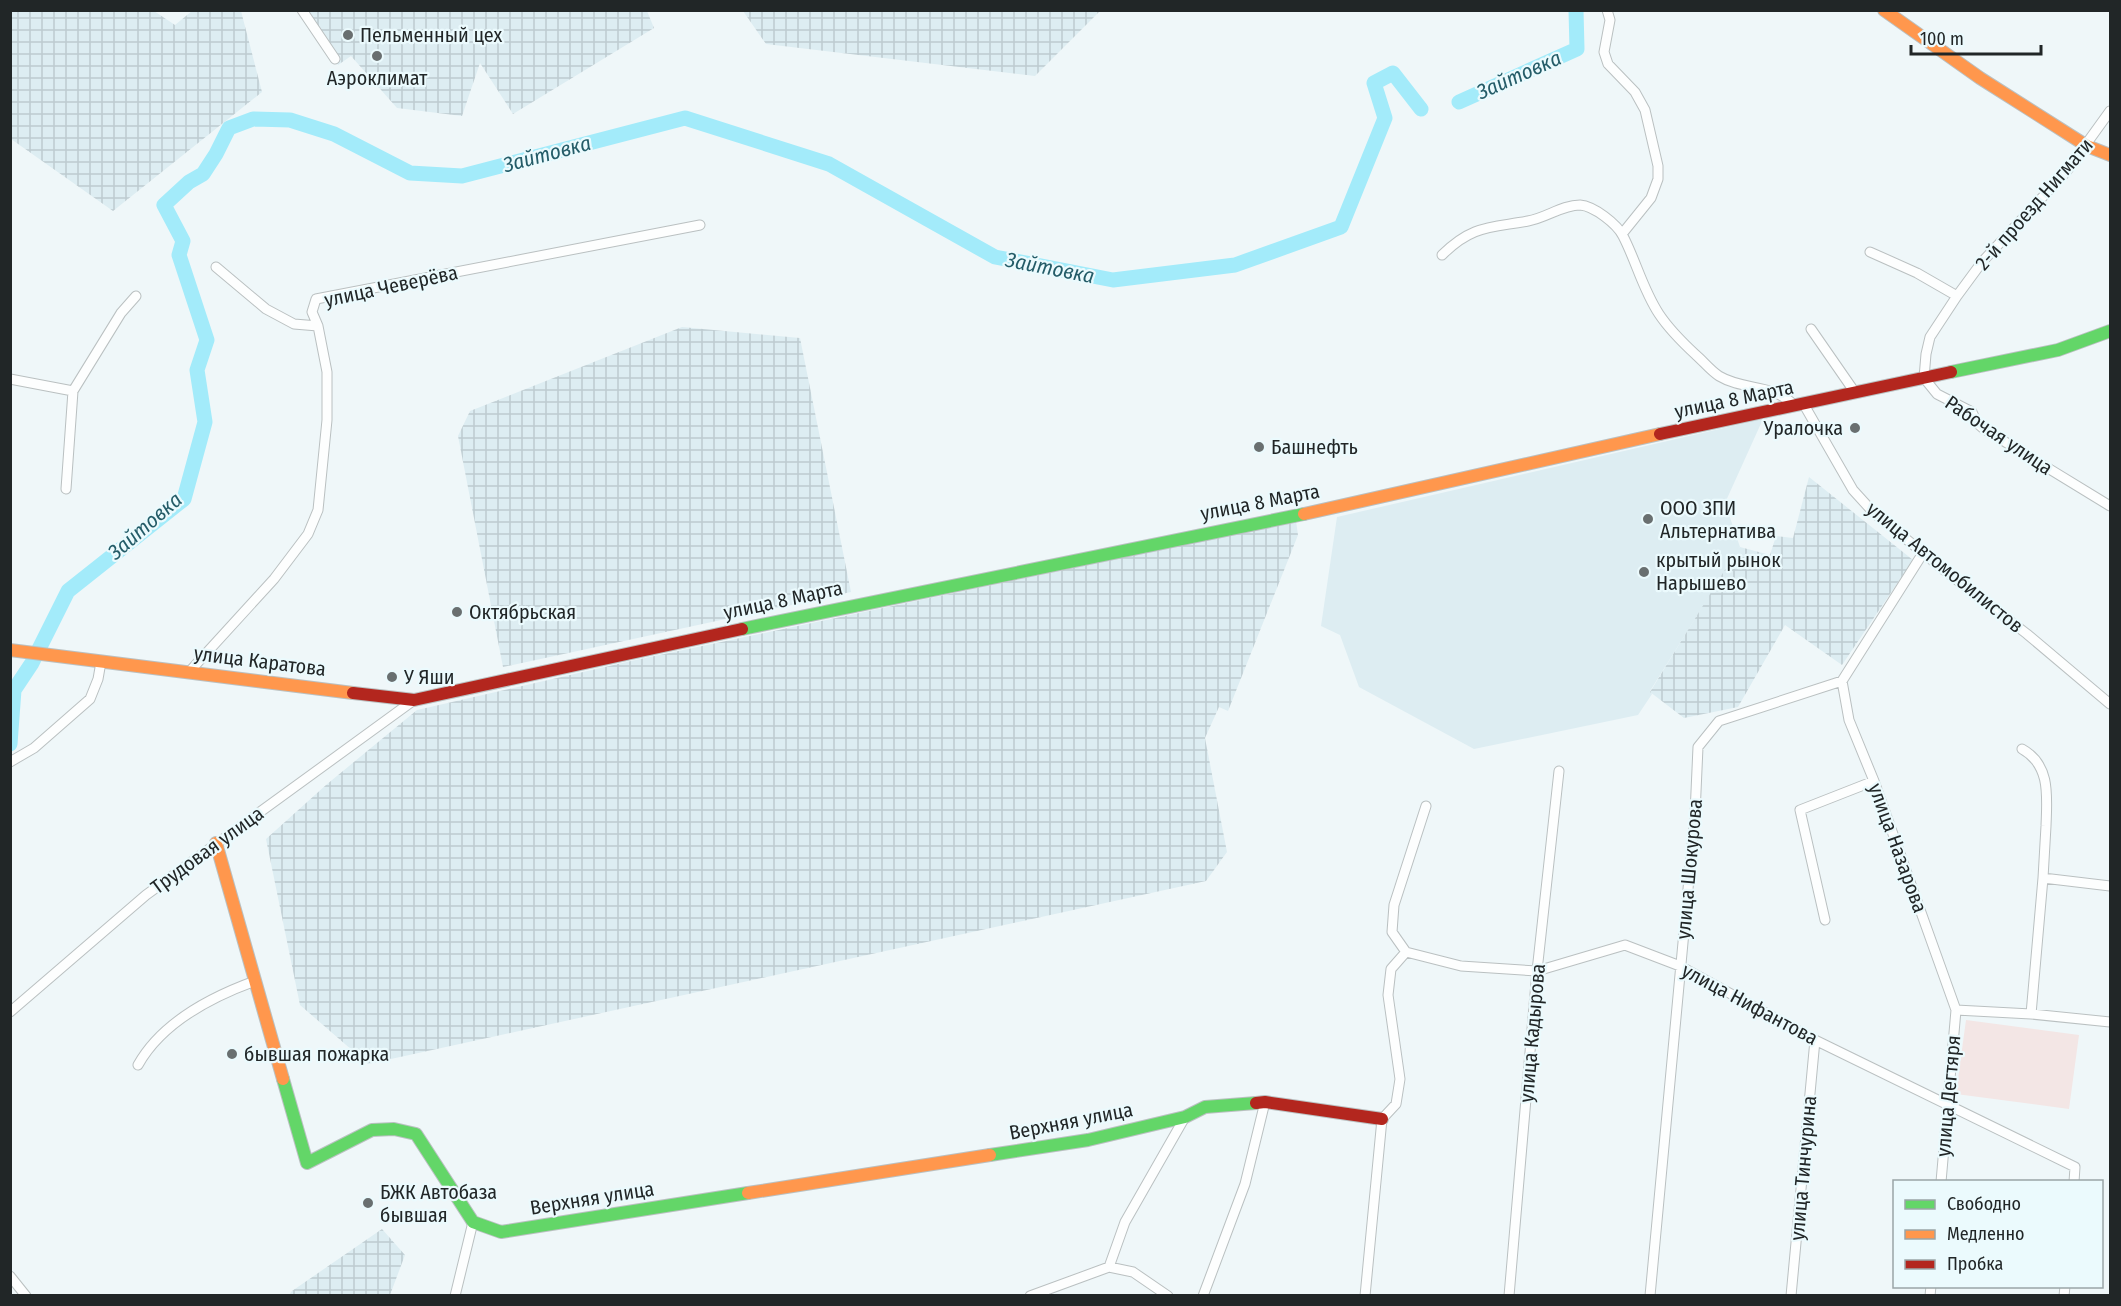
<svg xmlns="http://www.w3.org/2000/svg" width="2121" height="1306" font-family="'Fira Sans Condensed',sans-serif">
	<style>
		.built { fill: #ddedf2 }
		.industrial { fill: url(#industrial-grid) }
		.park { fill: #f3e6e5 }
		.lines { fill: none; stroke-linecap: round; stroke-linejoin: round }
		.river { stroke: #a3ebfa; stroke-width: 15 }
		.street-casing { stroke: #bac0c1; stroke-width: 11 }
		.fast-casing { stroke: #bac0c1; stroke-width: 14 }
		.slow-casing { stroke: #bac0c1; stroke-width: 14 }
		.jam-casing { stroke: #bac0c1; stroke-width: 14 }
		.street { stroke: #fdfefe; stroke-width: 9 }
		.fast { stroke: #63d668; stroke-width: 12 }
		.slow { stroke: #ff974d; stroke-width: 12 }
		.jam { stroke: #b3261e; stroke-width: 12 }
		.poi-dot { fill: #696f70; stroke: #ebfafd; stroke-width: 2 }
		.labels { text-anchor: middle; stroke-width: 4.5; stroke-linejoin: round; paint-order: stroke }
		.poi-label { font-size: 20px; fill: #212627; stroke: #ebfafd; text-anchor: start }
		.street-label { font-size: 20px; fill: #212627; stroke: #ebfafd }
		.water-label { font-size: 21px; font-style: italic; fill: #245c68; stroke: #ebfafd }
	</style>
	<defs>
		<pattern id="industrial-grid" width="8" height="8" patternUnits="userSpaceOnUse" patternTransform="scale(1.5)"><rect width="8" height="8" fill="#ddedf2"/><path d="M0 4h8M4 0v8" fill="none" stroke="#bdcbd0"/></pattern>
	</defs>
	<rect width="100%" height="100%" fill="#eff7f9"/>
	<path class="built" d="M1763,419L1725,503L1740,547L1650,691L1652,694L1638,715L1474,749L1359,687L1340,635L1321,626L1337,517Z"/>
	<path class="industrial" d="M11,10L154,11L175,25L192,11H241L262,92L113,211L11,139Z
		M304,11H647L654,28L513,114L480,63L462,116L397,108L351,56L338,65Z
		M743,11H1100L1035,76L766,44Z
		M682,327L800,338L851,592L503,667L458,436L470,411Z
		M1809,477L1913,560L1842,665L1785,625L1738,707L1684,718L1650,692L1737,550L1740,547L1770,555L1776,536L1793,538Z
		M1296,521L1298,535L1228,711L1219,707L1205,738L1227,852L1206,881L368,1064L300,1005L266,839L326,785L417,710L631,661Z
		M382,1229L405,1255L390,1295H289L292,1291Z"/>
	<path class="park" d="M1966,1020L2079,1035L2069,1109L1956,1094Z"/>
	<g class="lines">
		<path class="river" d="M1459,102L1577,49L1576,10
			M10,744L14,690L32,663L68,591L184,499L205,422L197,370L207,340L179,255L183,241L164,205L189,182L203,174L216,154L229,128L253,119L290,120L334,134L410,173L462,176L685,118L829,164L995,257L1113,280L1235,265L1341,227L1385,118L1374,83L1393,73L1421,109"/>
		<g class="street-casing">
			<path id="street" d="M302,10L335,59
				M1607,10L1610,20L1604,52L1608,64L1635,92L1645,110L1658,166V179L1651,198L1622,234
				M2110,111L2066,172L1982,262L1957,296L1930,337L1926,354L1924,378L1937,394L1972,412L1977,423L1984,429L2110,506
				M1870,252L1917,273L1957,296
				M1442,255C1472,225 1490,228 1528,221C1546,218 1562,205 1580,205C1594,206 1617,224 1623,236C1636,261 1643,290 1659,314C1669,329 1683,343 1696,355C1703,361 1711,371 1719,376C1744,391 1772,383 1794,405
				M216,267L266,309L294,324L318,326
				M1811,329L1854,391
				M10,379L73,391L66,489
				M73,391L121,313L136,296
				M1803,403L1853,490L1873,512L1949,574L2027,634L2110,704
				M1923,553L1842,681L1849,720L1874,781L1956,1010L2031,1014L2110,1022
				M190,671L274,579L308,534L318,510L327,420V372L318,326L312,312L316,299L700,225
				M2022,749C2051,765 2047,797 2046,826C2045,843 2044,861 2043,878
				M10,762L34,748L90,699L98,679L101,662
				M1825,920L1800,810L1874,781
				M1406,952L1461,966L1537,971L1625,945L1680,966L1815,1040L2075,1167L2074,1182
				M10,1012L146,895L414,700
				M2031,1014L2043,878L2110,886
				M138,1065C162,1022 211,997 255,981
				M1941,1182L1956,1010
				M1109,1267L1125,1222L1185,1117
				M10,1276L26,1296
				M455,1296L473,1222
				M1030,1296L1109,1267L1133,1272L1168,1296
				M1203,1296L1245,1184L1265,1102
				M1365,1296L1382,1119L1396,1104L1400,1079L1388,995L1391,969L1406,952L1392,932L1394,905L1426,806
				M1509,1296L1537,971L1559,771
				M1650,1296L1695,814L1698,747L1719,721L1842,681
				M1791,1296L1815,1040
				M1930,1296L1931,1286
				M2064,1296L2065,1286"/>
		</g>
		<g class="fast-casing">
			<path id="fast" d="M1951,372L2058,350L2110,331
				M742,629L1304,514
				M283,1079L307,1163L372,1130L394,1129L416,1134L473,1222L501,1232L748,1193
				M990,1155L1088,1140L1185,1117L1205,1107L1256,1103"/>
		</g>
		<g class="slow-casing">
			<path id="slow" d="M1884,10L1980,78L2087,146L2110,155
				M1304,514L1660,434
				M10,650L353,693
				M216,843L283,1079
				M748,1193L990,1155"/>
		</g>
		<g class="jam-casing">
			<path id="jam" d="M1660,434L1951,372
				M353,693L414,700L742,629
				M1256,1103L1265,1102L1382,1119"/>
		</g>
		<use href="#street" class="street"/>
		<use href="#fast" class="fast"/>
		<use href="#slow" class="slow"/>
		<use href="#jam" class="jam"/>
	</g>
	<g class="poi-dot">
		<circle cx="348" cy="35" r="6"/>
		<circle cx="377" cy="56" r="6"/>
		<circle cx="1855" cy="428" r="6"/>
		<circle cx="1259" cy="447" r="6"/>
		<circle cx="1648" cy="519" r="6"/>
		<circle cx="1644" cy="572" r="6"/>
		<circle cx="457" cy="612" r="6"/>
		<circle cx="392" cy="677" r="6"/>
		<circle cx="232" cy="1054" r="6"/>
		<circle cx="368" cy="1203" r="6"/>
	</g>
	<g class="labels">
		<g class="poi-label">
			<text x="360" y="42">Пельменный цех</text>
			<text x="377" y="85" text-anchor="middle">Аэроклимат</text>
			<text x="1843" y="435" text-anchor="end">Уралочка</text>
			<text x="1271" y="454">Башнефть</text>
			<text x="1660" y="515">ООО ЗПИ<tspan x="1660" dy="23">Альтернатива</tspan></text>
			<text x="1656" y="567">крытый рынок<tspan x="1656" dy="23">Нарышево</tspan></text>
			<text x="469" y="619">Октябрьская</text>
			<text x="404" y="684">У Яши</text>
			<text x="244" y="1061">бывшая пожарка</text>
			<text x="380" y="1199">БЖК Автобаза<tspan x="380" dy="23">бывшая</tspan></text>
		</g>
		<g class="street-label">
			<text transform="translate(2034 204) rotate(-49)" y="7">2-й проезд Нигмати</text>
			<text transform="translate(391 286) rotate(-12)" y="7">улица Чеверёва</text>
			<text transform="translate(1734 399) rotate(-12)" y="7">улица 8 Марта</text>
			<text transform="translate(1999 435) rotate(34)" y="7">Рабочая улица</text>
			<text transform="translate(1260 502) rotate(-11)" y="7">улица 8 Марта</text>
			<text transform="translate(1945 567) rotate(39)" y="7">улица Автомобилистов</text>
			<text transform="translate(783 600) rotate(-12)" y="7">улица 8 Марта</text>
			<text transform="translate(260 661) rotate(7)" y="7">улица Каратова</text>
			<text transform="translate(1898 848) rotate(70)" y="7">улица Назарова</text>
			<text transform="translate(207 850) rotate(-36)" y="7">Трудовая улица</text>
			<text transform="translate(1689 869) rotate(-85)" y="7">улица Шокурова</text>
			<text transform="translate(1750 1004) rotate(28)" y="7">улица Нифантова</text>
			<text transform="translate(1532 1033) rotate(-85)" y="7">улица Кадырова</text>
			<text transform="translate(1948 1096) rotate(-85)" y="7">улица Дегтяря</text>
			<text transform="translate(1071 1121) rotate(-11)" y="7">Верхняя улица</text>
			<text transform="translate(1803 1168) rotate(-85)" y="7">улица Тинчурина</text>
			<text transform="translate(592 1198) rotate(-9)" y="7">Верхняя улица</text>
		</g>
		<g class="water-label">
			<text transform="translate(1519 75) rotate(-24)" y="7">Зайтовка</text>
			<text transform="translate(547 154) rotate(-15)" y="7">Зайтовка</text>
			<text transform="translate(1050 268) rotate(11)" y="7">Зайтовка</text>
			<text transform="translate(145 526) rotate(-41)" y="7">Зайтовка</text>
		</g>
	</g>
	<rect width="2121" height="1306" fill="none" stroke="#212627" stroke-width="24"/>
	<rect x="1893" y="1180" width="210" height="108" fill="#ebfafd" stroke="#9aa5a7" stroke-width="1.5"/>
	<rect x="1905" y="1200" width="30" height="9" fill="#63d668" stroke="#9aa5a7" stroke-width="1.5"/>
	<text x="1947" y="1210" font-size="18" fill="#212627">Свободно</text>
	<rect x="1905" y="1230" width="30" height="9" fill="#ff974d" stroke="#9aa5a7" stroke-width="1.5"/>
	<text x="1947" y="1240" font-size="18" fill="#212627">Медленно</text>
	<rect x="1905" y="1260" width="30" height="9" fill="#b3261e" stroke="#9aa5a7" stroke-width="1.5"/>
	<text x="1947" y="1270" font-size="18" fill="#212627">Пробка</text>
	<path d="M1911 45v9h130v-9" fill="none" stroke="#212627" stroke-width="3"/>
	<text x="1920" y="45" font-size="18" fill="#212627" stroke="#ebfafd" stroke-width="4.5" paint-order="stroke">100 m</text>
</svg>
